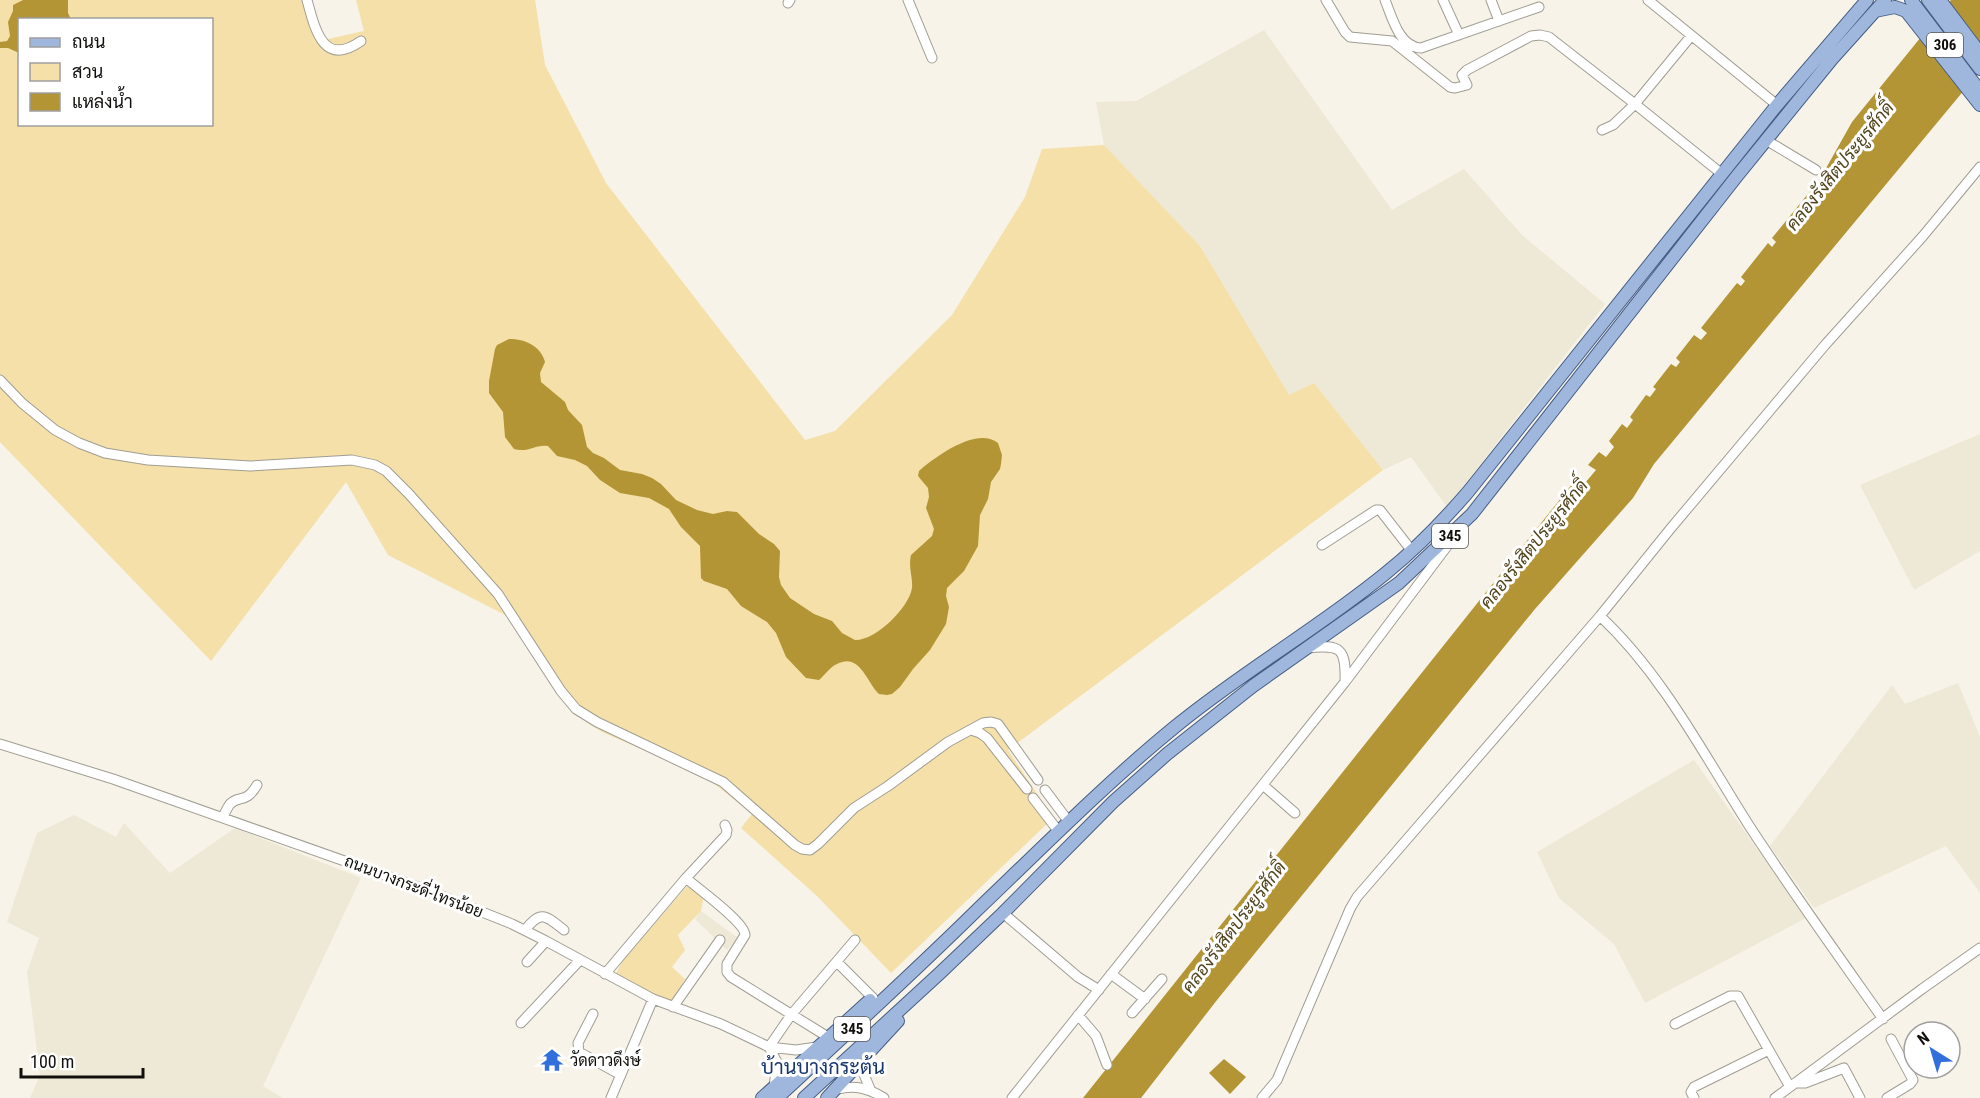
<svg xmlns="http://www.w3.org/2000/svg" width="1980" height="1098" font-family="'Roboto Condensed',Sarabun,sans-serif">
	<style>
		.built { fill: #eee8d6 }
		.green { fill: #f4e0a8; fill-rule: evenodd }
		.water { fill: #b39535 }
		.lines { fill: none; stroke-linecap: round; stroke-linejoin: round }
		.minor-casing { stroke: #a09d93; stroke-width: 11 }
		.major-casing { stroke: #455d86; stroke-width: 14 }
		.minor { stroke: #fff; stroke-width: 9 }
		.major { stroke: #a0b7dd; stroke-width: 12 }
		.labels { text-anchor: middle; stroke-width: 6; stroke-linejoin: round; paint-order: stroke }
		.shield { fill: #fff; stroke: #585755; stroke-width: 1.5 }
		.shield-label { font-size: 15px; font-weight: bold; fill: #100f0c }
		.street-label { font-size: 16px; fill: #100f0c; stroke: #fff }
		.poi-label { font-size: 16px; fill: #100f0c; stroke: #fff; text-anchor: start }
		.water-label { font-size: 18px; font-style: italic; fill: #51441c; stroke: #fff }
		.quarter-label { font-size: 20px; fill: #18366c; stroke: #fff }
	</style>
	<rect width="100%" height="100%" fill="#f7f3e8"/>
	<path class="built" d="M1264,30L1392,210L1464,169L1522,235L1605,304L1447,507L1411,457L1383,470L1314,383L1289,396L1200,246L1104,145L1096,102L1136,101Z
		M1980,434V551L1914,590L1860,485Z
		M1958,683L1980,737V893L1946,846L1814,908L1770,846L1892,685L1905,704Z
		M1694,760L1806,918L1645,1003L1614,944L1559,898L1537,852Z
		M74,815L116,837L124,823L170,873L235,828L361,878L263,1086L283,1098H30L40,1075L27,972L39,938L7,922L37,833Z
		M701,911L738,938L727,950L695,919Z"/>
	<path class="green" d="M0,0H306L319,41L364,31L356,0H535L545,65L606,183L805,440L835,431L952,315L1025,197L1042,149L1104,145L1200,246L1289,395L1314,383L1383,470L1008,750L1053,818L891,973L817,896L741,828L752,814L706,777L602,732L586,722L544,667L517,621L388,555L346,482L211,661L0,442ZM20,20H212V124H20Z
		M689,884L704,896L701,911L678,935L685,950L672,967L685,979L671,1004L614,977L623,960Z"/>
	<path class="water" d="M23,0H68V13L71,19L20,20L19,53L8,48H0V42L7,41L10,36L8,22L13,11V5Z
		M1951,0H1980V71L1654,464L1633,498L1535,609L1217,1000L1141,1098H1083L1577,478L1585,483L1596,470L1588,465L1599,452L1606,457L1614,447L1609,441L1622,424L1627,428L1633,420L1630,417L1646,395L1650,397L1656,389L1653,387L1671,364L1676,367L1680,362L1676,358L1694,335L1701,340L1707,333L1701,328L1737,283L1741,286L1745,281L1741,277L1768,243L1772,247L1776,242L1772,238L1820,179L1852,122Z
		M509,339C525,339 541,346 545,362L540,373L541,382L565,402L568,410L582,425L587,447L593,453L604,458L620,470L642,474L652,478L661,484L676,500L697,510L713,514L727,511L737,512L759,534L774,544L780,551L779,577L781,585L790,598L814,614L832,621L842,633L855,640C875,641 909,608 912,588C913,577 908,567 911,555L932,536L934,529L926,508L929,497L928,488L918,476L919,471C935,457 977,426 998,443L1002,455L1001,464L1000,469L991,482L988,499L980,515L978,546L964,571L947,588L946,596L949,607L946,624L930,650L913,669L900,687L892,694L887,695L879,694C867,683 860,652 837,664C830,667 825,675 819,680L806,678L786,657L776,633L767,622L741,606L727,589L704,581L701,578L700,546L681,527L669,509L649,498L620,493L600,480L587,466L575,460L557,456L548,446C535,444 529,453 514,449L505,437L503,412L489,393V381L495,349L497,345Z
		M1224,1059L1246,1077L1230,1094L1209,1073Z"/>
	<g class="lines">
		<g class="minor-casing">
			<path id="minor" d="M307,0C315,29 323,68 361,41
				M908,0L932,58
				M1326,0L1345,32L1350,37L1392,41L1450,87L1455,88L1467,85L1462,75L1467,70L1531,36L1540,35L1549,37L1635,104L1613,125L1602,130
				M1385,0C1392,17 1399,47 1421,48L1539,7
				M1443,0L1459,35
				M1491,0L1499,21
				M1648,0L1777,105
				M788,3L790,0
				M1691,36L1635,104L1722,174
				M1766,140L1816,170
				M0,380L22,403L55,430L79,443L105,453L148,460L250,466L352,460L375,465L386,471L409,494L498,594L561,691L576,709L597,722L723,782L795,845L802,849L810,850L818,844L854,808L888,786L948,742L983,723L991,722L998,724L1038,780
				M1322,545L1376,510H1380L1412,551
				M1600,616C1662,674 1703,753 1748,824C1791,890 1837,954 1883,1019
				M1307,648C1341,644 1346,648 1345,682
				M971,730L980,733L987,738L1027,789
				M0,744L113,779L432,892L512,924L546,941L653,999L721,1024L769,1047L796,1050L817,1047
				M1263,785L1295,813
				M1045,790L1069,822
				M1033,798L1059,832
				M223,817C225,813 227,808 230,804C239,795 246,804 257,785
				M686,878C698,889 745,922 745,935L727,964V972L731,977L828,1037
				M1003,913L1078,977L1099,990
				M525,930C541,910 545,915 564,930
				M527,962L546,941
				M837,962L873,998
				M605,974L686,878L726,835L727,830L725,825
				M1111,974L1145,999
				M673,1007L720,940
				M1132,1013L1162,979
				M593,1014L578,1043L579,1052L621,1075
				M1078,1015L1096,1036L1107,1065
				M521,1023L580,960
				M1675,1024L1730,996H1738L1790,1087
				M769,1047L791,1015L855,940
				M769,1047L777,1062L774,1087
				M867,1058L863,1072L870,1089
				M1795,1083H1805L1844,1068L1860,1098
				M837,1089C856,1085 868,1088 884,1098
				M611,1098L653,999
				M1012,1098L1345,682L1454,537
				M1262,1098L1277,1080L1350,909L1357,897L1600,616L1671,528L1825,345L1923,236L1980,167
				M1694,1098L1691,1092L1694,1087L1767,1051
				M1775,1098L1922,989L1980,948
				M1887,1098L1910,1084L1913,1080L1891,1039"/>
		</g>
		<g class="major-casing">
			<path id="major" d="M1911,0L1980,91
				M1928,0L1980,69
				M1940,0L1980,53
				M1875,11L1895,7L1906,11L1980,105
				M762,1098L870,1000
				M777,1098C844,1036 911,975 976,911C1042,848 1106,783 1176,726C1243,671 1319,628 1386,573C1416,549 1443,521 1468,492L1777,105L1867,0
				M804,1098L940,973L1003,913L1113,802L1167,754L1253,686L1399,583L1472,514L1737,176L1832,59L1885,0
				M827,1098L898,1021"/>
		</g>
		<use href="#minor" class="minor"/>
		<use href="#major" class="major"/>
	</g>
	<defs>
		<g id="temple-bare" transform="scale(1.8)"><path d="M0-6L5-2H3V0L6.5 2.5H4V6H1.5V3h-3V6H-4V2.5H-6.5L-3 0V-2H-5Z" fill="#316fdd" stroke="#fff" stroke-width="2.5" paint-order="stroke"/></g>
	</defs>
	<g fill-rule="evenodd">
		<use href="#temple-bare" x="552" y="1060"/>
	</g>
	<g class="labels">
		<g class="shield">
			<rect x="1927" y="33" width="36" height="24" rx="4.5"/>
			<rect x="1432" y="524" width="36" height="24" rx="4.5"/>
			<rect x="834" y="1017" width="36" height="24" rx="4.5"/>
		</g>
		<g class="shield-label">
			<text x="1945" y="50">306</text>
			<text x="1450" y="541">345</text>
			<text x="852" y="1034">345</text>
		</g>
		<g class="street-label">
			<text transform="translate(414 886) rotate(21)" y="6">ถนนบางกระดี่-ไทรน้อย</text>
		</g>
		<g class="poi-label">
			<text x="570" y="1066">วัดดาวดึงษ์</text>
		</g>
		<g class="water-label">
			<text transform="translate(1840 166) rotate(-51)" y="6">คลองรังสิตประยูรศักดิ์</text>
			<text transform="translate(1534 544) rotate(-51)" y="6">คลองรังสิตประยูรศักดิ์</text>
			<text transform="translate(1234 927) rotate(-53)" y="6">คลองรังสิตประยูรศักดิ์</text>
		</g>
		<g class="quarter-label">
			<text x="823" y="1074">บ้านบางกระต้น</text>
		</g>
	</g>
	<rect x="18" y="18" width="195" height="108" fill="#ffffff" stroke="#9f9f9e" stroke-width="1.5"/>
	<rect x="30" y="38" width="30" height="9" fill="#a0b7dd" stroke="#9f9f9e" stroke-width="1.5"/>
	<text x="72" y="48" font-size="18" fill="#100f0c">ถนน</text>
	<rect x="30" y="63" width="30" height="18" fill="#f4e0a8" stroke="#9f9f9e" stroke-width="1.5"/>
	<text x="72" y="78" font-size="18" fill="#100f0c">สวน</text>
	<rect x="30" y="93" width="30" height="18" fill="#b39535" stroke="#9f9f9e" stroke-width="1.5"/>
	<text x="72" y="108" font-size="18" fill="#100f0c">แหล่งน้ำ</text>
	<g transform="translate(1932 1050) rotate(323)"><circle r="28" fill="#ffffff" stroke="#9f9f9e" stroke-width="1.5"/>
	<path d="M0-4.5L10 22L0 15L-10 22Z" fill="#316fdd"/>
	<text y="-9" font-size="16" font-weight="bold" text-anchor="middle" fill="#100f0c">N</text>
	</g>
	<path d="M21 1068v9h122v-9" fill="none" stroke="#100f0c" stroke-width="3"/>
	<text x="30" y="1068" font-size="18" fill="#100f0c" stroke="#ffffff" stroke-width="4.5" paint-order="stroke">100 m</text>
</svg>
